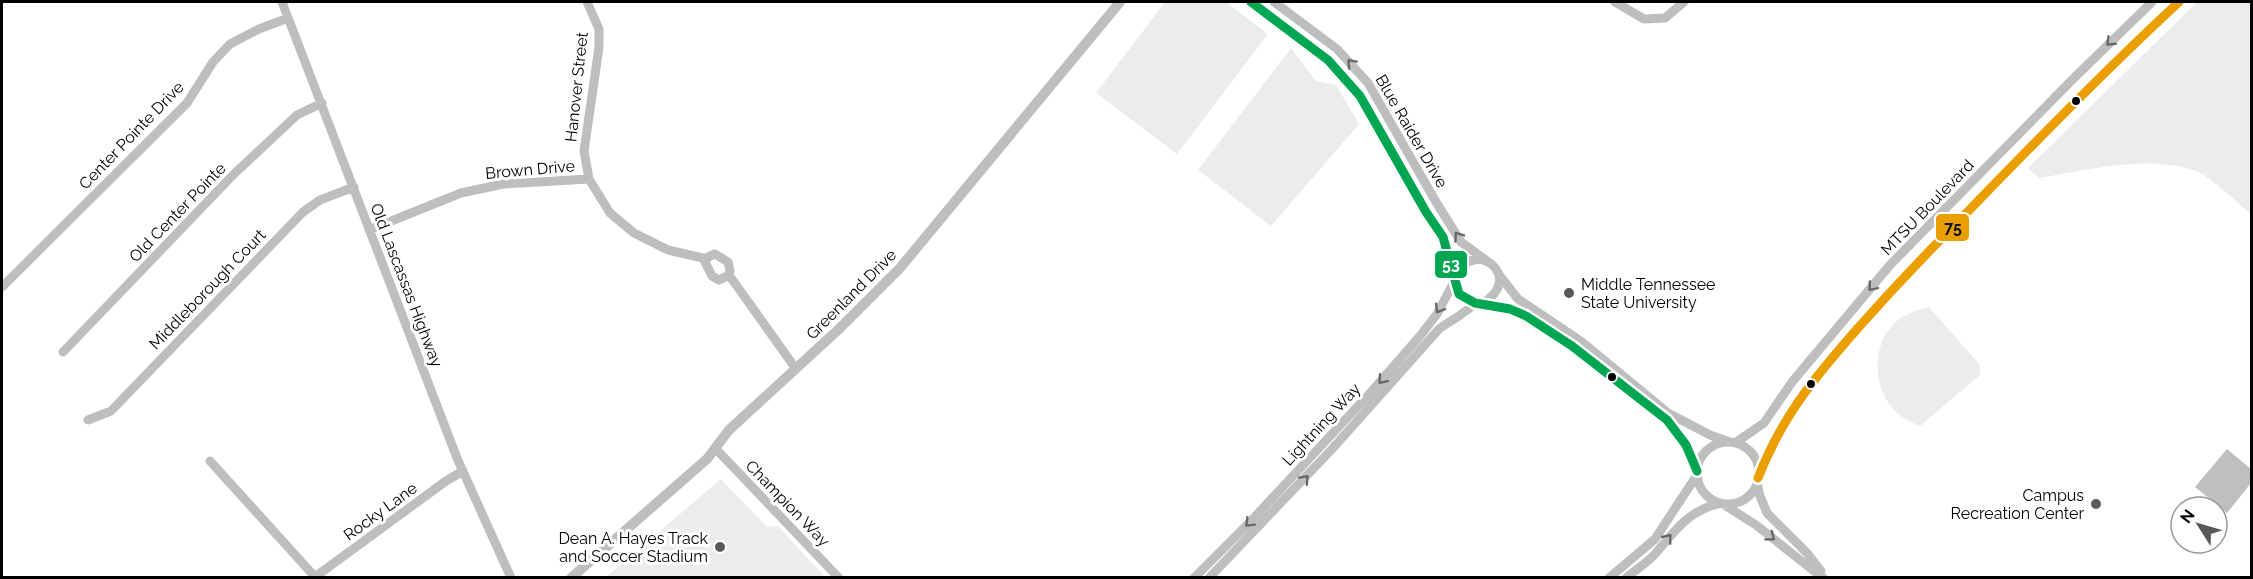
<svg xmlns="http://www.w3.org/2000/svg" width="2253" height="579" font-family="Raleway,sans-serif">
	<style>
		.green { fill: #ececec }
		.water { fill: #bfbfbf }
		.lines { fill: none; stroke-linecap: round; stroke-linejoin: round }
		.minor { stroke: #bebebe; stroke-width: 9 }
		.tertiary { stroke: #bebebe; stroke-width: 10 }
		.bus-1-casing { stroke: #fff; stroke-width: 14 }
		.bus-2-casing { stroke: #fff; stroke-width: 14 }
		.bus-1 { stroke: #eb9e00; stroke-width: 9 }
		.bus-2 { stroke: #00a651; stroke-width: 9 }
		.oneway { stroke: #686868 }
		.bus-dot { fill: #000; stroke: #fff; stroke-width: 2 }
		.poi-dot { fill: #595959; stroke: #fff; stroke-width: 2 }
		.labels { text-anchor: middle; stroke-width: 6; stroke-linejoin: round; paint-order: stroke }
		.street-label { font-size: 16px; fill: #000; stroke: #fff }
		.poi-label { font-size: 16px; fill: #000; stroke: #fff; text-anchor: end }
		.line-badge { stroke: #fff; stroke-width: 2 }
		.badge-label { font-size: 16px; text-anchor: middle; font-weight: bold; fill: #fff }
		.pale-badge-label { font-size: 16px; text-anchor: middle; font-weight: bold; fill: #111 }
	</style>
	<rect width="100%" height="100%" fill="#fff"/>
	<path class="green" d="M1165,2H1226L1268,34L1177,154L1096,93Z
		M2197,2H2251V214C2240,205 2208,175 2196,171C2147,154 2089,170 2039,178L2028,168Z
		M1291,48L1316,81L1336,85L1359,124L1271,226L1198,170Z
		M1929,307L1980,365V375L1920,426C1910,422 1900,417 1893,409C1871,384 1872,341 1898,320C1907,313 1918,310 1929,307Z
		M721,479L767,527L778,526L825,577H606Z"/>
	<path class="water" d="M2227,449L2251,469V483L2227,513L2195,487Z"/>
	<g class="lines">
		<path class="minor" d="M282,2L457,458L511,578
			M587,2L599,29V47L584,151L589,179L610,213L634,233L668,250L707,259
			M1251,2L1328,60L1360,96L1426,212L1443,237L1459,294L1475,303L1510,309L1526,316L1572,346L1667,420L1686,445L1697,471
			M1274,2L1337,49L1368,83L1436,202L1461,242L1487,261
			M1615,2L1644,19L1665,18L1684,2
			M369,230L461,193L503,184L589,179
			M729,275L719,280L712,276L705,262L708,257L715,254L728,262L730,270L729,275L796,369
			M1455,276C1477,235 1526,280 1481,304
			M1500,276L1518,299L1582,342L1668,413L1710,435L1730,442
			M2,287L187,103L213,62L230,44L259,29L288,18
			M63,352L233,175L297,115L322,103
			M88,420L111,411L303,212L320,200L354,187
			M1697 473a31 31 0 1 1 62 0a31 31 0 1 1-62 0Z
			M1735,443L1764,423L1792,382L1890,265L2074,78L2152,2
			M716,449L839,578
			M210,461L316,578
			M1758,478C1782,416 1815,377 1858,328C1889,293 1921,259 1954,226C2028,149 2101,74 2179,2
			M1757,483L1760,496L1767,513L1807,553L1821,571
			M1723,504L1756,525L1823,578
			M315,577L446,481L463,471
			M1194,578L1251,521L1372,391L1420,336L1437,314L1455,280
			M1209,578L1333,448L1439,329C1451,320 1465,314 1475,303
			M1609,578L1655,539L1697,475
			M1626,578C1635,570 1647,563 1655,554C1676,530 1687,511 1721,503"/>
		<path class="tertiary" d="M571,578L707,459L729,430L840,328L900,268L1120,2"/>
		<g class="bus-1-casing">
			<path id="bus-1" d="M1758,478C1782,416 1815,377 1858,328C1889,293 1921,259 1954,226C2028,149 2101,74 2179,2"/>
		</g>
		<g class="bus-2-casing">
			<path id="bus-2" d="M1251,2L1328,60L1360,96L1426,212L1443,237L1459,294L1475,303L1510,309L1526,316L1572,346L1667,420L1686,445L1697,471"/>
		</g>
		<use href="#bus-1" class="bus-1"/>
		<use href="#bus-2" class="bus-2"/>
	</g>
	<defs><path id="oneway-chevron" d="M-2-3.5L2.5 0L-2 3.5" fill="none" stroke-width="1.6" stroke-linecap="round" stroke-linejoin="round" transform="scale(1.5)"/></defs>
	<g class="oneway">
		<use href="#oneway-chevron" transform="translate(2110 42) rotate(136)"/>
		<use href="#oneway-chevron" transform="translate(1351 63) rotate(-133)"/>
		<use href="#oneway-chevron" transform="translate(1458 236) rotate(-125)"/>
		<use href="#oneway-chevron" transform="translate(1872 287) rotate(130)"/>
		<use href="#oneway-chevron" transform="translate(1439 309) rotate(121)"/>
		<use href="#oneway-chevron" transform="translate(1382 380) rotate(131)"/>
		<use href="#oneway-chevron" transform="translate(1305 479) rotate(-47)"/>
		<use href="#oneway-chevron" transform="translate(1249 523) rotate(135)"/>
		<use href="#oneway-chevron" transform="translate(1771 537) rotate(37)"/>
		<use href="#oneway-chevron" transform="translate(1668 538) rotate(-51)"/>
	</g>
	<g class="bus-dot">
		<circle cx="2076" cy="101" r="5"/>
		<circle cx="1612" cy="377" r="5"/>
		<circle cx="1811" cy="384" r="5"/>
	</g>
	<g class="poi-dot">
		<circle cx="1569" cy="293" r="6"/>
		<circle cx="2096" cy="504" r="6"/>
		<circle cx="720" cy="547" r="6"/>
	</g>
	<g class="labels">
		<g class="street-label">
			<text transform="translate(576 87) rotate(-84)" y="6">Hanover Street</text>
			<text transform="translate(1412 131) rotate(60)" y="6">Blue Raider Drive</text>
			<text transform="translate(131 135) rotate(-46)" y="6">Center Pointe Drive</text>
			<text transform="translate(530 169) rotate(-5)" y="6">Brown Drive</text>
			<text transform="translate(1927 207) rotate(-46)" y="6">MTSU Boulevard</text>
			<text transform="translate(177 212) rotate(-46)" y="6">Old Center Pointe</text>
			<text transform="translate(407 285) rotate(69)" y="6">Old Lascassas Highway</text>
			<text transform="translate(207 289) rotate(-46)" y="6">Middleborough Court</text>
			<text transform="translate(851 294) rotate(-45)" y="6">Greenland Drive</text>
			<text transform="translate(1321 424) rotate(-47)" y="6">Lightning Way</text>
			<text transform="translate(788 503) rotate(46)" y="6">Champion Way</text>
			<text transform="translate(380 511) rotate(-36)" y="6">Rocky Lane</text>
		</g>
		<g class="poi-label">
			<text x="1581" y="290" text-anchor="start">Middle Tennessee<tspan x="1581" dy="18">State University</tspan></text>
			<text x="2084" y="501">Campus<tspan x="2084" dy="18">Recreation Center</tspan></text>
			<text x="708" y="544">Dean A. Hayes Track<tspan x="708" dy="18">and Soccer Stadium</tspan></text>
		</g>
	</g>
	<g class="line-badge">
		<rect x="1935" y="213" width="35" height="29" rx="6" fill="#eb9e00"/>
		<rect x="1434" y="250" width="34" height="29" rx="6" fill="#00a651"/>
	</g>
	<g class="badge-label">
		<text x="1451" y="270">53</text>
	</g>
	<g class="pale-badge-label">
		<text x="1953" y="233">75</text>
	</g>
	<rect width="2253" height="579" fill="none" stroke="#000000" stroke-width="6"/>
	<g transform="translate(2199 525) rotate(307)"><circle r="28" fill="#ffffff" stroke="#999999" stroke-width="1.5"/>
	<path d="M0-4.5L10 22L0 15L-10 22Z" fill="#595959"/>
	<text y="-9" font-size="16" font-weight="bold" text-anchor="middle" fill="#000000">N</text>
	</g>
</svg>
